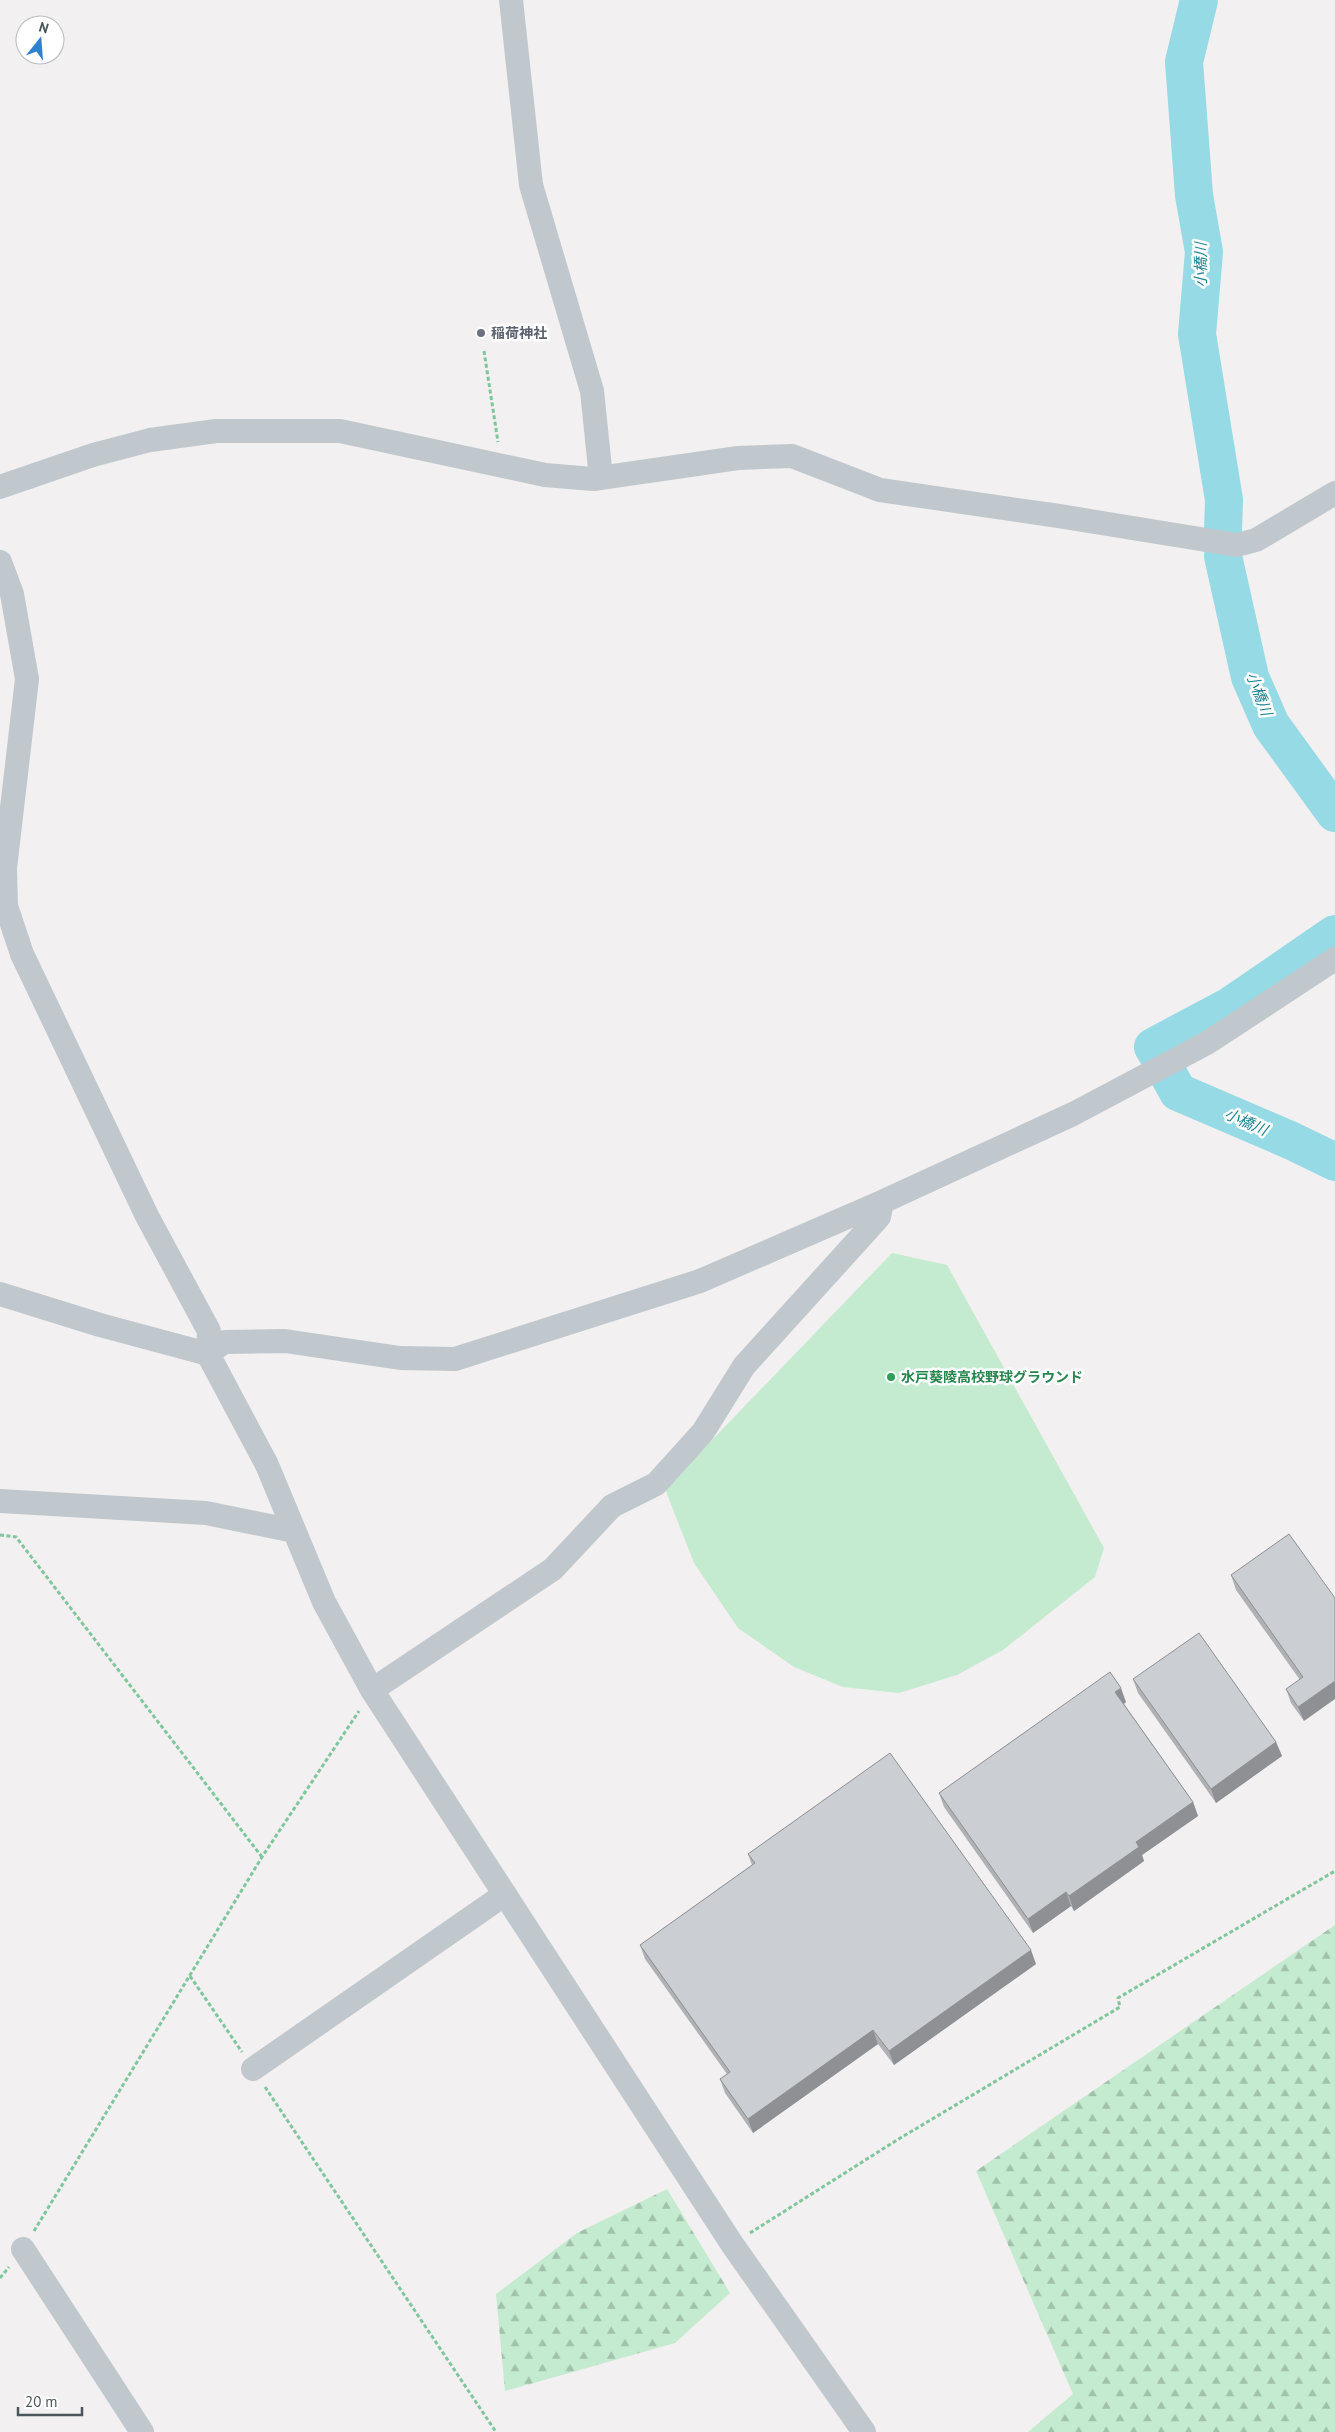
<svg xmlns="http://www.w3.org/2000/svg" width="1335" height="2432" font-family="'PT Sans','Noto Sans JP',sans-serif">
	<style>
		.forest { fill: url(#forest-firs) }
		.pitch { fill: #c4ebcf }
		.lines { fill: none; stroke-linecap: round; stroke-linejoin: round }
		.river { stroke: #95dae4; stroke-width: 38 }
		.path { stroke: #7fc69d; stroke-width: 3; stroke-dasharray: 4 2.5; stroke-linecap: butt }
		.minor { stroke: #c0c8cd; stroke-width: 24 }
		.wall { fill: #afb1b5 }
		.shaded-wall { fill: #8e9093 }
		.building { fill: #cbced2; stroke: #8e9093 }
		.worship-dot { fill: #6b7280; stroke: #fff; stroke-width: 2 }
		.leisure-dot { fill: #2e9e5b; stroke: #fff; stroke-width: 2 }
		.labels { text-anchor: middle; stroke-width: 5; stroke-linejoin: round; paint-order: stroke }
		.worship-label { font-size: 14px; font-weight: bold; fill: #5b616d; stroke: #fff; text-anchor: start }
		.leisure-label { font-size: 14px; font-weight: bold; fill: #27864d; stroke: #fff; text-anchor: start }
		.water-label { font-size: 15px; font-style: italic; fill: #1a8290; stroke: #fff }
	</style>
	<defs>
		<pattern id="forest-firs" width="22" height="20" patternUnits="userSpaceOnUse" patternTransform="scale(1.25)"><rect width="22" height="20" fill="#c4ebcf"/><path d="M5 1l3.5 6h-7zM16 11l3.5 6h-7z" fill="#a1c1ab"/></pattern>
	</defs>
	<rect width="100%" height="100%" fill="#f2f0f0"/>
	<path class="forest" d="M1335,1925V2432H1028L1073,2394L976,2171Z
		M667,2189L730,2293L675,2343L505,2391L496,2294L577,2233Z"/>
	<path class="pitch" d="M892,1253L947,1265L1104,1548L1095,1577L1003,1650L957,1675L899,1693L843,1687L794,1667L738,1628L694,1563L665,1489Z"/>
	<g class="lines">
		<path class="river" d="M1199,0L1184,62L1194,195L1204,252L1197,334L1224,500L1223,531
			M1223,556L1250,677L1271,725L1335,813
			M1156,1052L1153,1047L1230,1006L1335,934
			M1167,1072L1178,1092L1292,1141L1335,1162"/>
		<path class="path" d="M484,351L498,442
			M0,1535L16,1537L262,1857
			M190,1976L242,2052
			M265,2087L496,2432
			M34,2231L262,1857L359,1711
			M750,2233L897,2140L1120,2007L1118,1998L1335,1871
			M0,2278L9,2267"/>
		<path class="minor" d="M511,0L531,185L592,391L601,478
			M0,487L93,455L150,440L216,431H340L545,475L593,479L738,458L792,456L880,490L1059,516L1237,545L1256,540L1335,493
			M0,562L12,594L27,679L5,868L6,906L22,954L147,1216L209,1331L208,1354
			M0,1294L100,1325L208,1354L267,1465L324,1602L372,1690L732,2244L864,2432
			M208,1354L224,1342L285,1341L400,1358L455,1359L700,1281L882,1202L1073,1114L1207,1043L1335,959
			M0,1501L206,1513L294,1531
			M372,1690L553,1569L612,1506L656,1484L703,1432L744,1366L879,1217L882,1202
			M253,2069L505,1894
			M23,2249L142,2432"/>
	</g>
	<path class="wall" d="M1231,1575L1335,1598L1304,1721L1291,1703L1286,1689L1300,1680L1236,1590Z
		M1133,1679L1276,1742L1282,1756L1216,1803L1138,1693Z
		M1126,1702L1124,1704L1193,1802L1198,1816L1142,1855L1144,1861L1074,1911L1071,1906L1033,1933L944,1807L939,1793Z
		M748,1854L1036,1964L894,2065L878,2044L753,2133L725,2093L720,2079L727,2074L645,1959L640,1945L752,1865Z"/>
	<path class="shaded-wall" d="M1335,1681V1699L1304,1721L1298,1707Z
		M1121,1688L1126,1702L1121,1706L1115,1692Z
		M1276,1742L1282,1756L1216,1803L1211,1789Z
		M1193,1802L1198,1816L1142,1855L1144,1861L1074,1911L1069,1896L1136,1842Z
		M1066,1892L1071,1906L1033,1933L1028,1919Z
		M1031,1950L1036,1964L894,2065L889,2051Z
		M873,2030L878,2044L753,2133L748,2119Z"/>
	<path class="building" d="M1289,1534L1335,1598V1681L1298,1707L1286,1689L1303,1677L1231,1575Z
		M1199,1633L1276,1742L1211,1789L1133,1679Z
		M1110,1672L1121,1688L1115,1692L1193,1802L1136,1842L1139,1847L1069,1896L1066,1892L1028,1919L939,1793Z
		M890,1753L1031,1950L889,2051L873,2030L748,2119L720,2079L730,2072L640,1945L755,1863L748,1854Z"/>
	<circle class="worship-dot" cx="481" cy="333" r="5"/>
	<circle class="leisure-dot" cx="891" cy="1377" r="5"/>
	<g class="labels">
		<g class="worship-label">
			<text x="491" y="338">稲荷神社</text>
		</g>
		<g class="leisure-label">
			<text x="901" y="1382">水戸葵陵高校野球グラウンド</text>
		</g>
		<g class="water-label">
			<text transform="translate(1201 265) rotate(-90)" y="5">小橋川</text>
			<text transform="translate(1259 694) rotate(69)" y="5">小橋川</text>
			<text transform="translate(1246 1122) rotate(24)" y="5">小橋川</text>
		</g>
	</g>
	<g transform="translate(40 40) rotate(17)"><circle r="24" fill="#ffffff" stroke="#b7bbbe"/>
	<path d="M0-4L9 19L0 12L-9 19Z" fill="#2c82d1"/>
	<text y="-8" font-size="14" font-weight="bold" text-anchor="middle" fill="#4a555c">N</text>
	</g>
	<path d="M18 2407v8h64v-8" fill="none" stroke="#4a555c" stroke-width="2.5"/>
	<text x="25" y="2407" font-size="15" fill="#4a555c" stroke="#ffffff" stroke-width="4" paint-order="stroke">20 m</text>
</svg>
